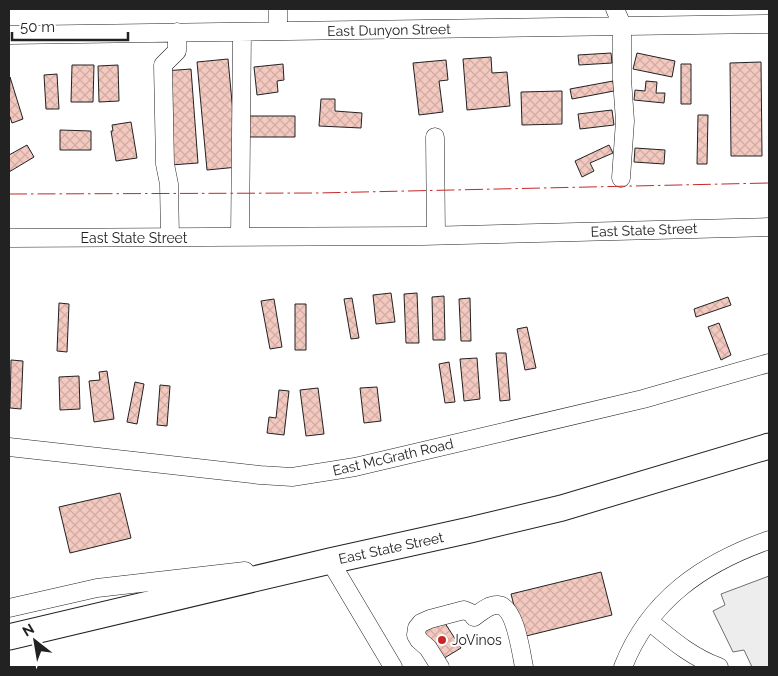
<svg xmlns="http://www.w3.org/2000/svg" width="778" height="676" font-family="Raleway,sans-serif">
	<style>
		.parking { fill: #ededed; stroke: #6f6f6f }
		.building { fill: url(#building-cross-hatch); stroke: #222 }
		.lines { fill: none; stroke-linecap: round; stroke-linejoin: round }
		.minor-casing { stroke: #222; stroke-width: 19 }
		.highway-casing { stroke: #222; stroke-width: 27 }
		.minor { stroke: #fff; stroke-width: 18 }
		.highway { stroke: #fff; stroke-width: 25 }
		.power { stroke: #c62828; stroke-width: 1; stroke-dasharray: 18 4 2.5 4; stroke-linecap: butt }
		.poi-dot { fill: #c62828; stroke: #fff; stroke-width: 2 }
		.labels { text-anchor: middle; stroke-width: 4; stroke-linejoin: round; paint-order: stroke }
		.street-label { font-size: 14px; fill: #222; stroke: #fff }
		.poi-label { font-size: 14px; fill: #222; stroke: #fff; text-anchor: start }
	</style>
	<defs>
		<pattern id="building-cross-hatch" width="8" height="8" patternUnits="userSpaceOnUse" patternTransform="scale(1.25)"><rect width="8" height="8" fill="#f3c9c0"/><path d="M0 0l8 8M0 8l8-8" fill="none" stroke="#d0aca5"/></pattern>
	</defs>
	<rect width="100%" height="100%" fill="#fff"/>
	<path class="parking" d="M769,576V667H752L744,650L733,652L713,611L725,605L721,594Z"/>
	<path class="building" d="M611,53L612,63L579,65L578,55Z
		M637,53L675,61L672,77L633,69Z
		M491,57L492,73L507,72L510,106L467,110L463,59Z
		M228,59L238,167L207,170L197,62Z
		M446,60L448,80L439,81L443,112L419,115L413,63Z
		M761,62L762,156H731L730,63Z
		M283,64L284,80L277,81L278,92L257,95L254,67Z
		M681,64H691V104H681Z
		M72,65H94L93,102H71Z
		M118,65L119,101L99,102L98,66Z
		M191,69L198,163L171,165L164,71Z
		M57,74L59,109H46L44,75Z
		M10,77L23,119L12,123L9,114Z
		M613,81L614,91L572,99L570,89Z
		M646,81L657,82L656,93H665L664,103L634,100L635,90L645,91Z
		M562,91V124L522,125L521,92Z
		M321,99H335V111L362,113L361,128L319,126Z
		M612,110L614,125L580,129L578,114Z
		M698,115H708L707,164H697Z
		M249,116H295V137H249Z
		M131,122L137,158L116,161L111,131H113L112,125Z
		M60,130L91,131V150H60Z
		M27,145L34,157L9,172V155Z
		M609,145L613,153L590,163L594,171L582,177L575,161Z
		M635,148L665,150L664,164L634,162Z
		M391,293L395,322L376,324L373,295Z
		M417,293L419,343H406L404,294Z
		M444,296L445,340H433L432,297Z
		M728,297L731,305L696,317L694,309Z
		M352,298L359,338L351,339L344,299Z
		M470,298L471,341H461L459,299Z
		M274,299L282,347L270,349L261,301Z
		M59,303L69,304L67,352L57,351Z
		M295,304H306V350H295Z
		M719,323L731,355L721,360L708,327Z
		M527,327L536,368L525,370L517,329Z
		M496,353H506L510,400L500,401Z
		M477,358L480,399L464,401L460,359Z
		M11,360L23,361L21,409L10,408Z
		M449,362L455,402L445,403L439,364Z
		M107,371L114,419L94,422L89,381L100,380L99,372Z
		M79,376L80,409L60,410L59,377Z
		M135,382L144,384L137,424L127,422Z
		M160,385L170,386L167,426L157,425Z
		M377,387L381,421L364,423L360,388Z
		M318,388L324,434L306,436L300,390Z
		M279,390L289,391L284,435L267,433L269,417L276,418Z
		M120,493L131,538L70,553L59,507Z
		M601,572L612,615L522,637L511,594Z
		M443,620L461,648L441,660L424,632Z"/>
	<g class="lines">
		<g class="minor-casing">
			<path id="minor" d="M615,9L622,25V79L625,121L621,178
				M278,31V9
				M9,35L769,24
				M435,137L436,235
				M170,237L169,184L165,164L163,65L177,51V32
				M240,237L242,32
				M9,238L423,236L769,227
				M9,447L260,475L292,477L355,467L643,399L769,363
				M330,561L393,667
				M9,608L97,588L245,571
				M474,617C480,613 489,604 498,605C515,606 521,652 524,667
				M649,621C671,639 691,657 719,667
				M440,667L428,648L419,640L416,635L417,628L421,623L430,619L464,610L471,613
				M623,667C649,600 703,563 769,540"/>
		</g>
		<g class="highway-casing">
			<path id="highway" d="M9,637L330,561L470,530L562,508L769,446"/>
		</g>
		<use href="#minor" class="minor"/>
		<use href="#highway" class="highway"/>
		<path class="power" d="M9,194L317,193L769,183"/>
	</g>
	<circle class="poi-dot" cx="442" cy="640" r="5"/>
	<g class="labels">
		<g class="street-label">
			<text transform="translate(389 30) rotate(-1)" y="5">East Dunyon Street</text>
			<text transform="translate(644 230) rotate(-2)" y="5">East State Street</text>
			<text x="134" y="243">East State Street</text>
			<text transform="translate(393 457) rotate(-13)" y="5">East McGrath Road</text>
			<text transform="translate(391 548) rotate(-12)" y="5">East State Street</text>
		</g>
		<g class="poi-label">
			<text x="452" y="645">JoVinos</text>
		</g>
	</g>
	<rect width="778" height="676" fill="none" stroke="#222222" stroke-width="20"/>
	<g transform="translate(35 641) rotate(329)" stroke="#ffffff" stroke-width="4" paint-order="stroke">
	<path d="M0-4L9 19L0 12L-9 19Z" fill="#222222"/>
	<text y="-8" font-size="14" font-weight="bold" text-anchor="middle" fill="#222222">N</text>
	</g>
	<path d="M12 32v8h116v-8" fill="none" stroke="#222222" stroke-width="2.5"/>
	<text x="20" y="32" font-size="15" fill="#222222" stroke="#ffffff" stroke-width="4" paint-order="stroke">50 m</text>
</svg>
